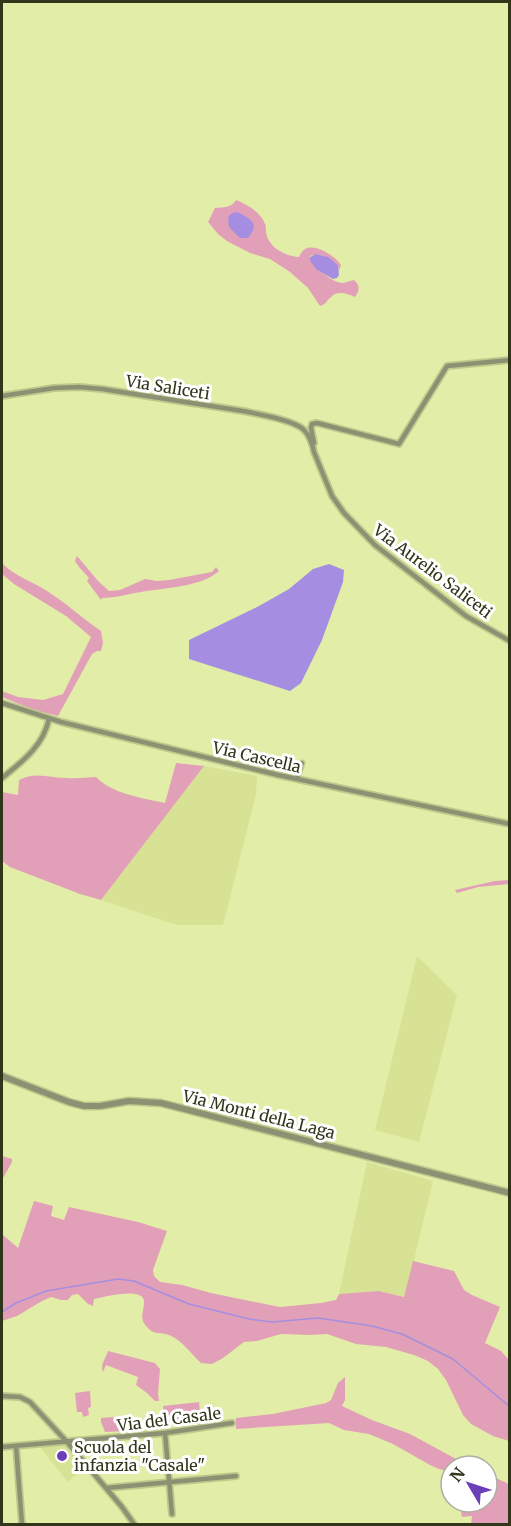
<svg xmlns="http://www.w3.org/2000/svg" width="511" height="1526" font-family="Merriweather,serif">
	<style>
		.built { fill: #d7e295 }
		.green { fill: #e2a0b8 }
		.water { fill: #a58ee1 }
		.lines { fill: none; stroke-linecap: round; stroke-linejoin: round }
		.stream { stroke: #a58ee1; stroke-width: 1.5 }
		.pedestrian-casing { stroke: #bfc88b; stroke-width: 7 }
		.minor-casing { stroke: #bfc88b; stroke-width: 8 }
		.tertiary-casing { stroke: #bfc88b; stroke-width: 9 }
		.pedestrian { stroke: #8c9174; stroke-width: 4 }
		.minor { stroke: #8c9174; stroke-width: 4.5 }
		.tertiary { stroke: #8c9174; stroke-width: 6 }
		.poi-dot { fill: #6b3fb7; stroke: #fff; stroke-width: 2 }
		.labels { text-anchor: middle; stroke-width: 6; stroke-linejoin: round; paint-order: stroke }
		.street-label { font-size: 16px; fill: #313519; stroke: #fff }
		.poi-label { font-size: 16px; fill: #313519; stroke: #fff; text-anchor: start }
	</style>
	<rect width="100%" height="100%" fill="#e2eda7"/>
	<path class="built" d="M204,766L257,776L256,794L223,925H177L101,900Z
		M417,956L457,995L419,1142L375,1130Z
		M367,1162L433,1181L405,1297L379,1291L339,1294Z
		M67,1443L86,1466L68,1482L39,1446Z"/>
	<path class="green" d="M236,200C246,204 261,212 265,224C266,225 266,232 266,233C269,248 285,256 299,257C301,253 302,251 305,249C316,243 336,257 341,265L339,271L338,265C329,258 321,252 310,256L309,259C317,267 331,283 343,283C347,282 350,281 354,280C360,285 360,291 355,297C347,294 338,290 331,297C326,301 327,304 320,306L308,288L290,272L270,259L250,253L227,241L218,234L208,222L215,208C223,207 232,208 236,200Z
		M77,556L98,581L109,591L120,590L145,579L157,581L169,580L212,572L216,567L219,571C202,587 163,588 141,592C128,594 116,598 102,598L101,600L87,581L89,578L79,567L75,561Z
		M2,563C14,576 32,581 47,591C65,602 83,619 101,631L103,643L101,651H97L92,654L58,716L34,710L2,697V691L18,697L43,700L63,694L91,637L66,616L14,584L2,574Z
		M176,763L204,766L101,900L80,894L10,867L2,861V792L18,795L19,780C35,771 50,778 67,778C77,779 87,777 96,777C112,794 143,798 165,803Z
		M509,880V884L478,887L457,893L455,890L495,881Z
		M2,1156L12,1159V1162L2,1180Z
		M34,1201L53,1206L51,1216L64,1220L69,1207L138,1222L167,1231L153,1270L154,1276L160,1282L182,1285L211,1293L280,1307L321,1303L336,1300L339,1294L379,1291L404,1297L413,1261L454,1271L464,1290L472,1295L500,1307L485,1343L501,1351L509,1360V1441L493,1436L471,1424L463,1415L446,1380L438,1369L428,1361L414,1355L386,1347L356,1344L327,1334L309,1335L281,1334L257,1341L244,1342L223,1358L212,1364L201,1363C191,1354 182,1340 169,1335C162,1332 154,1335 148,1328C138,1318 144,1313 144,1302C145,1286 103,1297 94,1299L93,1306L88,1304L78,1294L72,1295L68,1300H61L51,1297L42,1301L17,1316L2,1321V1234L18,1248Z
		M108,1351L155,1363L160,1369L158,1394L159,1401H155L147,1393L136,1385L138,1377L106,1365L103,1372C100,1364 106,1358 108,1351Z
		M345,1377V1400L342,1406L372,1420L410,1434L469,1466H451V1472L439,1469L430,1465L393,1444L369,1434L344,1430L329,1423L236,1429V1418L273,1414L326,1403L331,1400L338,1383Z
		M90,1391L91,1407L88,1408L89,1415L83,1417L82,1412H77L75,1393Z
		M199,1402L201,1421L165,1425L163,1406Z
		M124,1416L126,1431L105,1432L101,1422V1418Z
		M487,1474L509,1484V1524H471L472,1516L462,1517L459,1502H487Z"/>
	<path class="water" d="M237,212C250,218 261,224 248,238H240L229,227L228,217L232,213Z
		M316,254L328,257L338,265L339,275L337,278L333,279L316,269L309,259L310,257Z
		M329,564L344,570L343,582L322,640L301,683L290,691L189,659V640L259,606L289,589L313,569Z"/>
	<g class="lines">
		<path class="stream" d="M2,1312L16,1303L46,1291L118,1279L134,1281L189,1304L249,1319L272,1322L318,1318L372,1326L402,1334L453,1359L510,1407"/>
		<g class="pedestrian-casing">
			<path id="pedestrian" d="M297,779L302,763"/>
		</g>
		<g class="minor-casing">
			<path id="minor" d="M2,396L54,388L79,387L102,389L243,411C257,414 295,420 304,430C309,435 313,445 314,452L332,496L344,513L375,545L466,616L510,641
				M314,443L311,428L312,424L317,423L399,444L447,366L510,360
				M2,703L61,722L278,775L510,824
				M2,778C23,761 43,746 49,719
				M2,1396L20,1397L30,1402L67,1442L122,1507L134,1524
				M165,1433L172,1514
				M16,1446L22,1524
				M2,1447L165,1433L232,1423
				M106,1488L236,1476"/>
		</g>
		<g class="tertiary-casing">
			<path id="tertiary" d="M2,1076L69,1102L84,1106H100L129,1101L161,1103L510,1193"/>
		</g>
		<use href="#pedestrian" class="pedestrian"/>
		<use href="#minor" class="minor"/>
		<use href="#tertiary" class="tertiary"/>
	</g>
	<circle class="poi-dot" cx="62" cy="1456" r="6"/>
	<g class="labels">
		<g class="street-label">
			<text transform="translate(168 387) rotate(9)" y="6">Via Saliceti</text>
			<text transform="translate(433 571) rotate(37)" y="6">Via Aurelio Saliceti</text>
			<text transform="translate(257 757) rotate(13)" y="6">Via Cascella</text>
			<text transform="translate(259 1114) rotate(14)" y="6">Via Monti della Laga</text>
			<text transform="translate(169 1419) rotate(-7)" y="6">Via del Casale</text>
		</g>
		<g class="poi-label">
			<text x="74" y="1453">Scuola del<tspan x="74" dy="18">infanzia "Casale"</tspan></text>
		</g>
	</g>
	<rect width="511" height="1526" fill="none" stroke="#313519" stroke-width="6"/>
	<g transform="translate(469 1484) rotate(309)"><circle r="28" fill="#ffffff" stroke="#adaea3" stroke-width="1.5"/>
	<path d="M0-4.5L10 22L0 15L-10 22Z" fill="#6b3fb7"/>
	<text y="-9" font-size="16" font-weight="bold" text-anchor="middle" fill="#313519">N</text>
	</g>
</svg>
